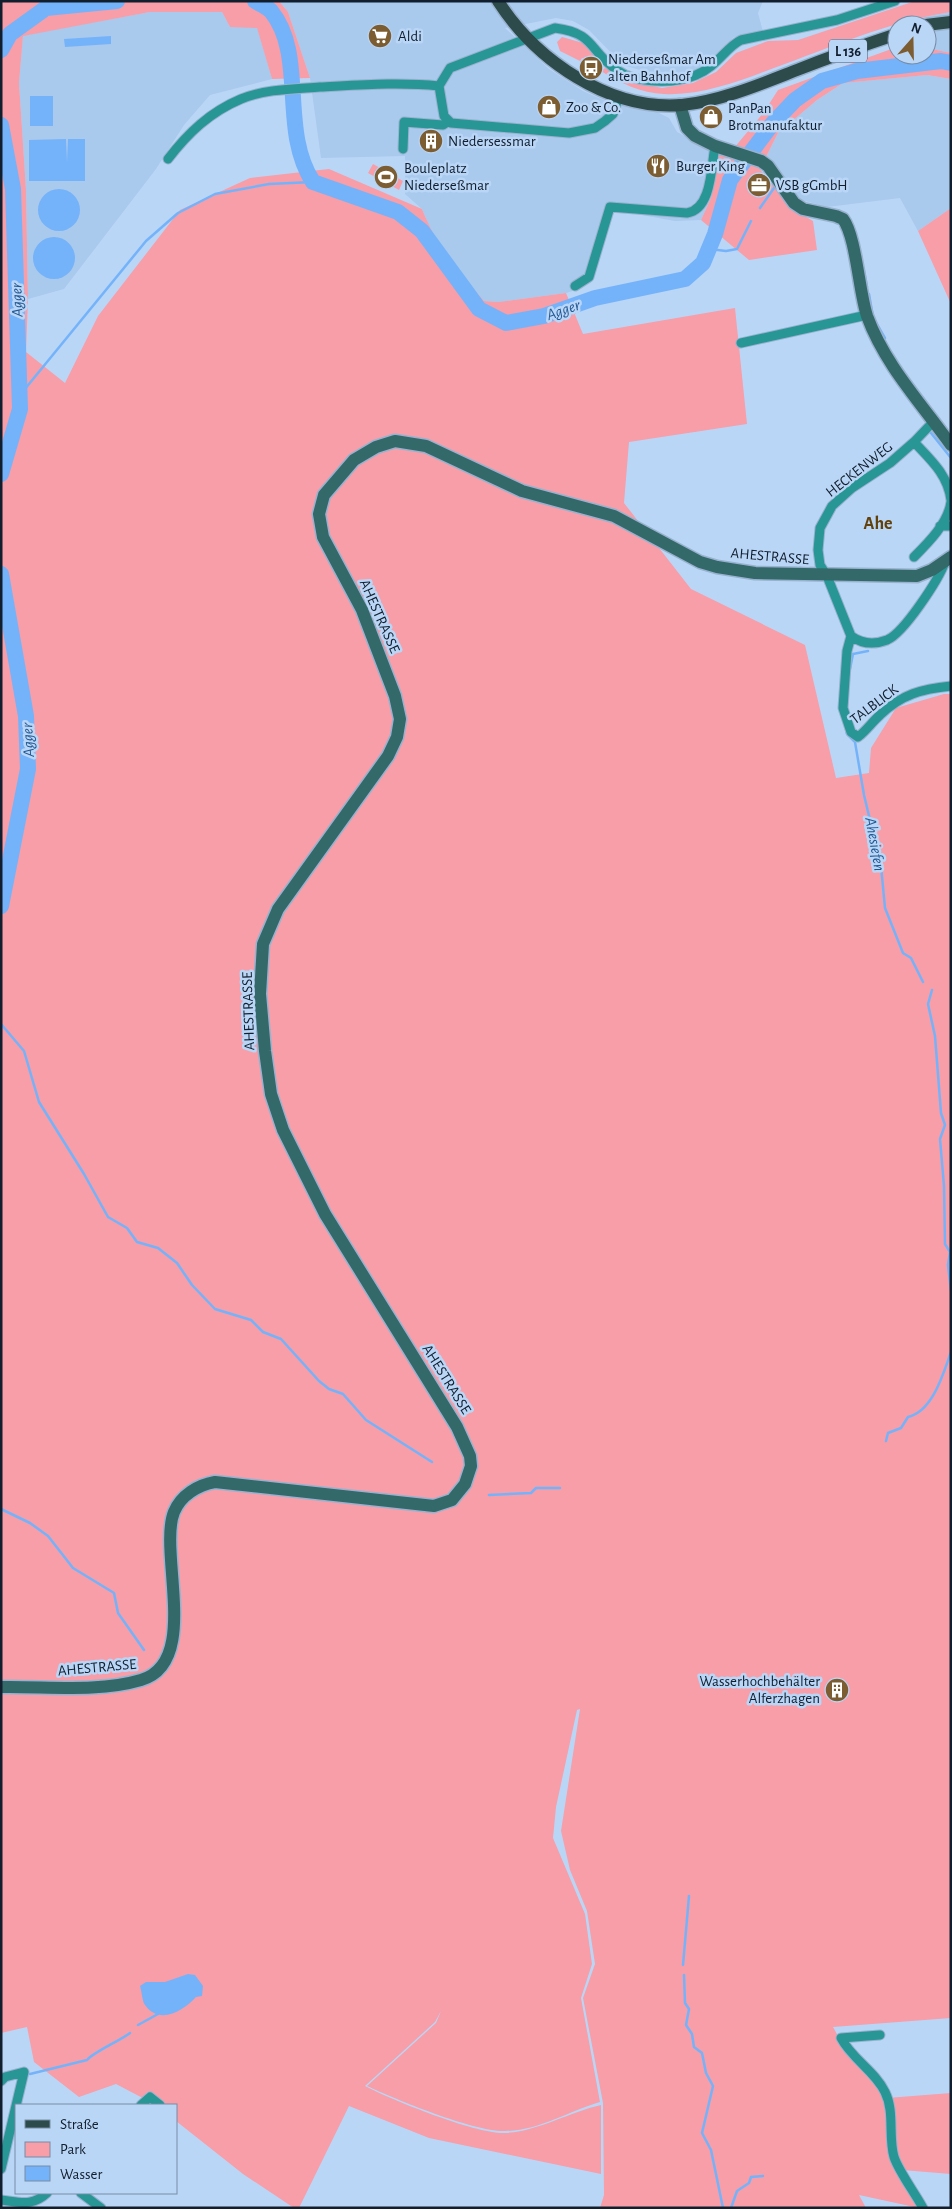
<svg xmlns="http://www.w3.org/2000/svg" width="952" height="2209" font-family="'Alegreya Sans',sans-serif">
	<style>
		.built { fill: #a9c9ed }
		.green { fill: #f79ea8 }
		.water { fill: #74b3fa }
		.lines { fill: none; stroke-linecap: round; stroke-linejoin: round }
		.stream { stroke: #74b3fa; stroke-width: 2.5 }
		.river { stroke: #74b3fa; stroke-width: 16 }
		.street-casing { stroke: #98b1cf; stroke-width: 11 }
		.secondary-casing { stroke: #98b1cf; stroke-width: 15 }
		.primary-casing { stroke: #98b1cf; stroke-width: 15 }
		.street { stroke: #279694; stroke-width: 9 }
		.secondary { stroke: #336968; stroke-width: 12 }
		.primary { stroke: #2d4b4a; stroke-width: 12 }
		.labels { text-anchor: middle; stroke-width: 5; stroke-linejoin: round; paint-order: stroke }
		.shield { fill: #bad6f7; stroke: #44556a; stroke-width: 1 }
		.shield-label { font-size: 14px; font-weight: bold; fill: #111e2d }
		.poi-label { font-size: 15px; fill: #111e2d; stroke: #bad6f7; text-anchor: start }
		.street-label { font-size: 15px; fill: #111e2d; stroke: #bad6f7 }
		.water-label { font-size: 16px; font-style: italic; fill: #225892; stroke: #bad6f7 }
		.quarter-label { font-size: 18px; font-weight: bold; fill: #624009; stroke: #bad6f7 }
	</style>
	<rect width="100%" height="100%" fill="#bad6f7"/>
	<path class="built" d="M279,1H763L758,13L763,32L734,37L699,70L673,76L650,73L623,65L589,30L573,21L556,18L505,28L549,69L583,91L601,99L634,109L657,112L669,118L677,132L719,154L711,198L701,220L675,221L614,210L592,279L576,290L566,293L498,302L484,301L446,257L433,236L422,209L405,194V156L321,158L310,78L288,12Z
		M150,12H222L230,27H257L272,79L210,95L184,125L156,169L64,289L28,299L26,190L19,83L23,35Z
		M951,12V53L927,48V25H908L907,20Z
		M927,75L951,79V208L918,231L900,198L827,207L798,199L766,157L778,133L817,100L843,83Z"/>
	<path class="green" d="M1,1H279L288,12L310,78L272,79L257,28L230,27L222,12H150L23,36L19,83L26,190L28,299L26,352L65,383L98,316L180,210L250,178L329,169L422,209C439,251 455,268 484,301L498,302L566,293L583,334L735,308L747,424L629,442L624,503L691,589L805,645L836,778L869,773L871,748L896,708L944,694H951V2018L833,2027L847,2052L884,2092L892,2147L919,2208L859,2195L866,2208H600L604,2195L603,2103L583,1998L595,1964L587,1911L570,1870L561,1831L580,1709L577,1710L556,1807L553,1838L585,1914L592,1964L581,1998L600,2102C569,2111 538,2131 505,2131C475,2132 397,2100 367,2086L436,2023L441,2011L435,2022L365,2086C392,2100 478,2135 506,2133C539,2131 569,2112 601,2105V2174L429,2138L349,2106L299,2208H294L243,2174L176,2121V2105H156L116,2084L79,2097L34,2062L27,2027L1,2033Z
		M915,1H951V12C890,21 832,47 774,68C740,81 701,96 664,94C641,93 620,83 601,71L605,68L625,80L662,88L693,83L716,72L736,53L768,41L798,40Z
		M562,37L583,43L602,64L597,69L588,64L589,61L582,58L580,61L560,51L557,42Z
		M897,47V55H927V48L951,53V79L927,75L843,83L817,100L778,133L766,157L734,148L764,112L778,90Z
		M719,154L758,167L793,209L813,221L817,250L749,260L701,220L711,198Z
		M373,164L403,181L399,190L368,173Z
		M951,208V304L918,231Z
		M951,2093V2174L902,2170L895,2157L887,2098Z"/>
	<path class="water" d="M111,36V44L65,47L64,39Z
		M30,96H53V126H30Z
		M66,139L67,162L68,139H85V181H29V140Z
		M38 210a21 21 0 1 1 42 0a21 21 0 1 1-42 0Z
		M33 258a21 21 0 1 1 42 0a21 21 0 1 1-42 0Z
		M188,1974L195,1975L203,1986L202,1996L196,1997C184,2010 160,2026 145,2005C142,2001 142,1992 140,1986L146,1982H165Z"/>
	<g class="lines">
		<path class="stream" d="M760,208L774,188L777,187
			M709,249L726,251L737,249L751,221
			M864,271L867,287
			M869,294L873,317L885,338
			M20,395L146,241L178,213L215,194L269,184L313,182
			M931,433L951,458
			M850,669L853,654L868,651
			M846,729L847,734L855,742L864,795L881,866L885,908L903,953L911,958L923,982
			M932,990L928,1004L935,1036L941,1113L945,1125L940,1139L944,1186L945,1244L950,1252L948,1265L951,1291
			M1,1024L24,1051L39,1102L84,1174L108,1217L127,1228L137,1242L158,1248L177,1263L192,1285L215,1309L251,1320L263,1332L281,1339L319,1381L329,1389L343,1394L366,1420L432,1462
			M886,1441L888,1433L901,1428L908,1417C933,1411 943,1374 951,1352
			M489,1495L531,1493L536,1488H560
			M1,1509L30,1523L48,1536L73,1568L114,1593L118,1613L144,1650
			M683,1965L689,1896
			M684,1975L685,2003L689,2009L686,2025L692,2034L694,2047L702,2053L706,2073L713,2086L702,2133L711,2150L723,2208
			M138,2025L158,2014
			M30,2074L87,2060C95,2051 118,2042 130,2033
			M731,2208L737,2191L749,2183L751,2177L763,2176"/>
		<path class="river" d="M255,1C260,4 267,7 271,11C307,55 279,130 313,182L398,212L422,231L479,309L506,323L544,316L595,298L685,279L703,263L715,234L730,180L773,123L795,100L822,81L857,71L941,61L951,63
			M1,50L10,34L46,8L117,1
			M1,125L13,189L20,409L1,474
			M1,574L26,716L28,769L1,906"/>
		<g class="street-casing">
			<path id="street" d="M439,86L450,68L555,28C596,33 589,52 617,70C636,84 675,84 696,75C717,67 726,47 741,40L837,20L895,1
				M439,86L444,116L451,123L569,133L595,128L605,121L613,114L619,96
				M403,149L404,122L443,125L449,121
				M168,159C188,133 210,112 241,99C265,89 294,89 320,87C360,85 400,82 439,86
				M575,286L589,277L610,207L687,213C712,209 711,167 715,146
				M741,343L867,315
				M934,421L914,442L890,463L852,488L832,506L820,528L818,550L820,565L827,576L851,636L847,651L843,708L851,732L858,737C867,730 872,722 880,715C902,694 922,689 951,686
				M914,442C931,460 948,475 951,500
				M940,526H951
				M914,557C929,542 948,523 951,502
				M851,636C862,644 874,645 887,640C904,633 939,579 945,562
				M880,2035L841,2038C852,2059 875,2071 885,2092C895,2112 888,2136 894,2157C899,2172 915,2193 923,2208
				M1,2081L5,2077L24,2072L1,2169
				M141,2105L150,2097L160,2105
				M81,2193L101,2208
				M1,2200C20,2202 32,2207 47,2193"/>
		</g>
		<g class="secondary-casing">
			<path id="secondary" d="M680,105L687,128L695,136L715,146L761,161L768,166L794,203L803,209L836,216L843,219C856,236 859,292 867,316C885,365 921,403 951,445
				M1,1687C46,1686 97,1693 141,1680C201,1663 158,1552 174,1512C181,1495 198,1485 215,1482L434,1506L452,1500L465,1484L471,1466L470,1456L457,1427L325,1214L283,1130L271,1094L265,1051L260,994L263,944L278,909L388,756L397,737L400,719L395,696L362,610L323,537L319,514L324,495L354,460L376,447L395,441L426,446L522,491L614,516L700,562L717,567L755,573L917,576L932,570L951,557"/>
		</g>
		<g class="primary-casing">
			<path id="primary" d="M498,1C536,60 609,111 682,105C721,101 761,84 797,70C830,57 864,45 897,34
				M926,25L951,22"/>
		</g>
		<use href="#street" class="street"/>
		<use href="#secondary" class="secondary"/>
		<use href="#primary" class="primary"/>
	</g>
	<defs>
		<g id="supermarket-disc" transform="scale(1.25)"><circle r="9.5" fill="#7c5c31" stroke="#bad6f7"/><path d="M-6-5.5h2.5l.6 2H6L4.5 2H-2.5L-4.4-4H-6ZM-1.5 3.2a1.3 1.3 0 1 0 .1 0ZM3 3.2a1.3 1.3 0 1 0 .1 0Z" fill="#fff"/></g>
		<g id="bus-disc" transform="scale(1.25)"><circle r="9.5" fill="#7c5c31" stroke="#bad6f7"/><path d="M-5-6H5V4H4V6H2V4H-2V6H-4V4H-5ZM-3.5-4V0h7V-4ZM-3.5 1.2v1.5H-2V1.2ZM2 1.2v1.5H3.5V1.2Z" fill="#fff"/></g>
		<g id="shop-disc" transform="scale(1.25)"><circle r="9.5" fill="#7c5c31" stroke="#bad6f7"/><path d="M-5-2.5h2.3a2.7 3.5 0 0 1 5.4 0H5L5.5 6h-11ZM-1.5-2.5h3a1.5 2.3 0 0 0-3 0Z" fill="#fff"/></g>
		<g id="building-disc" transform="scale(1.25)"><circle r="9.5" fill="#7c5c31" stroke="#bad6f7"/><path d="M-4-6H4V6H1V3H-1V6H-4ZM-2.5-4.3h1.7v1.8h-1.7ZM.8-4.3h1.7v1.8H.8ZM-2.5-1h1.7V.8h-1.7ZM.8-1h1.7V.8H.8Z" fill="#fff"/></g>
		<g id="restaurant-disc" transform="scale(1.25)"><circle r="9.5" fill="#7c5c31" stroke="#bad6f7"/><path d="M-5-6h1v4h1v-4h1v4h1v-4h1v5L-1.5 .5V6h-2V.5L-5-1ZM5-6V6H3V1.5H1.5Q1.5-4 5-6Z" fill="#fff"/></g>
		<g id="stadium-disc" transform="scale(1.25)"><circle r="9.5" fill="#7c5c31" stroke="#bad6f7"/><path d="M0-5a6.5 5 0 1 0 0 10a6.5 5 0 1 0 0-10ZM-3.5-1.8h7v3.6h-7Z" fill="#fff"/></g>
		<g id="office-disc" transform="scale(1.25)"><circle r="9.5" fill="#7c5c31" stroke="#bad6f7"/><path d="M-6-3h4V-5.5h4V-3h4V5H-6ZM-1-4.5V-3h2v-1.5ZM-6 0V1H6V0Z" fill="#fff"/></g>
	</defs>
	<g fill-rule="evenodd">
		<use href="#supermarket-disc" x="380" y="36"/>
		<use href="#bus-disc" x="591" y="68"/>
		<use href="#shop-disc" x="549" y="107"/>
		<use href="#shop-disc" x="711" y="117"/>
		<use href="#building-disc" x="431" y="141"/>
		<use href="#restaurant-disc" x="658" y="166"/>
		<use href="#stadium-disc" x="386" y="177"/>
		<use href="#office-disc" x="759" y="185"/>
		<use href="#building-disc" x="837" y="1690"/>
	</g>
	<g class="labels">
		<rect class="shield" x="829" y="39.5" width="38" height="23" rx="4"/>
		<g class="shield-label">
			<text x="848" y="56">L 136</text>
		</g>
		<g class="poi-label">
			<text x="398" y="41">Aldi</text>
			<text x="608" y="64">Niederseßmar Am<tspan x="608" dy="17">alten Bahnhof</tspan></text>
			<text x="566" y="112">Zoo &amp; Co.</text>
			<text x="728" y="113">PanPan<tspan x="728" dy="17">Brotmanufaktur</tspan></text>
			<text x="448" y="146">Niedersessmar</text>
			<text x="676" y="171">Burger King</text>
			<text x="404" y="173">Bouleplatz<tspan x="404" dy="17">Niederseßmar</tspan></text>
			<text x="776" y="190">VSB gGmbH</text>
			<text x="820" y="1686" text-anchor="end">Wasserhochbehälter<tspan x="820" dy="17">Alferzhagen</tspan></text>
		</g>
		<g class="street-label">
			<text transform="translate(859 469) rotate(-38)" y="5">HECKENWEG</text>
			<text transform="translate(770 556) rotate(5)" y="5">AHESTRASSE</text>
			<text transform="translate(380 616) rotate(66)" y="5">AHESTRASSE</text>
			<text transform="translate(874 704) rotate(-37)" y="5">TALBLICK</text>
			<text transform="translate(248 1011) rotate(-92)" y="5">AHESTRASSE</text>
			<text transform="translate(447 1379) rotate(58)" y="5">AHESTRASSE</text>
			<text transform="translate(97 1667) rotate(-5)" y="5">AHESTRASSE</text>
		</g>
		<g class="water-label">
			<text transform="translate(16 300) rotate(-92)" y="6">Agger</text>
			<text transform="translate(563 309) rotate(-19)" y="6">Agger</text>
			<text transform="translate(27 740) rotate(-93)" y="6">Agger</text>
			<text transform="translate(876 844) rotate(80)" y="6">Ahesiefen</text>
		</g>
		<g class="quarter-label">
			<text x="878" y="529">Ahe</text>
		</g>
	</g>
	<rect width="952" height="2209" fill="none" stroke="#111e2d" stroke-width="5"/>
	<rect x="15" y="2104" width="162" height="90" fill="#bad6f7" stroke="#768ca6"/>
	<rect x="25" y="2120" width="25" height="8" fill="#2d4b4a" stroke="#768ca6"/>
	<text x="60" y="2129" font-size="15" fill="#111e2d">Straße</text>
	<rect x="25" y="2142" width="25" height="15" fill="#f79ea8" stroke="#768ca6"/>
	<text x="60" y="2154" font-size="15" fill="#111e2d">Park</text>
	<rect x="25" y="2166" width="25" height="15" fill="#74b3fa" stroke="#768ca6"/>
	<text x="60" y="2179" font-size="15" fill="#111e2d">Wasser</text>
	<g transform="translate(912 40) rotate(20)"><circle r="24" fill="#bad6f7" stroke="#768ca6"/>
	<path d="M0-4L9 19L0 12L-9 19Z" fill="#7c5c31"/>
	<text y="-8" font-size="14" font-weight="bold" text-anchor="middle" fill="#111e2d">N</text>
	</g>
</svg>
